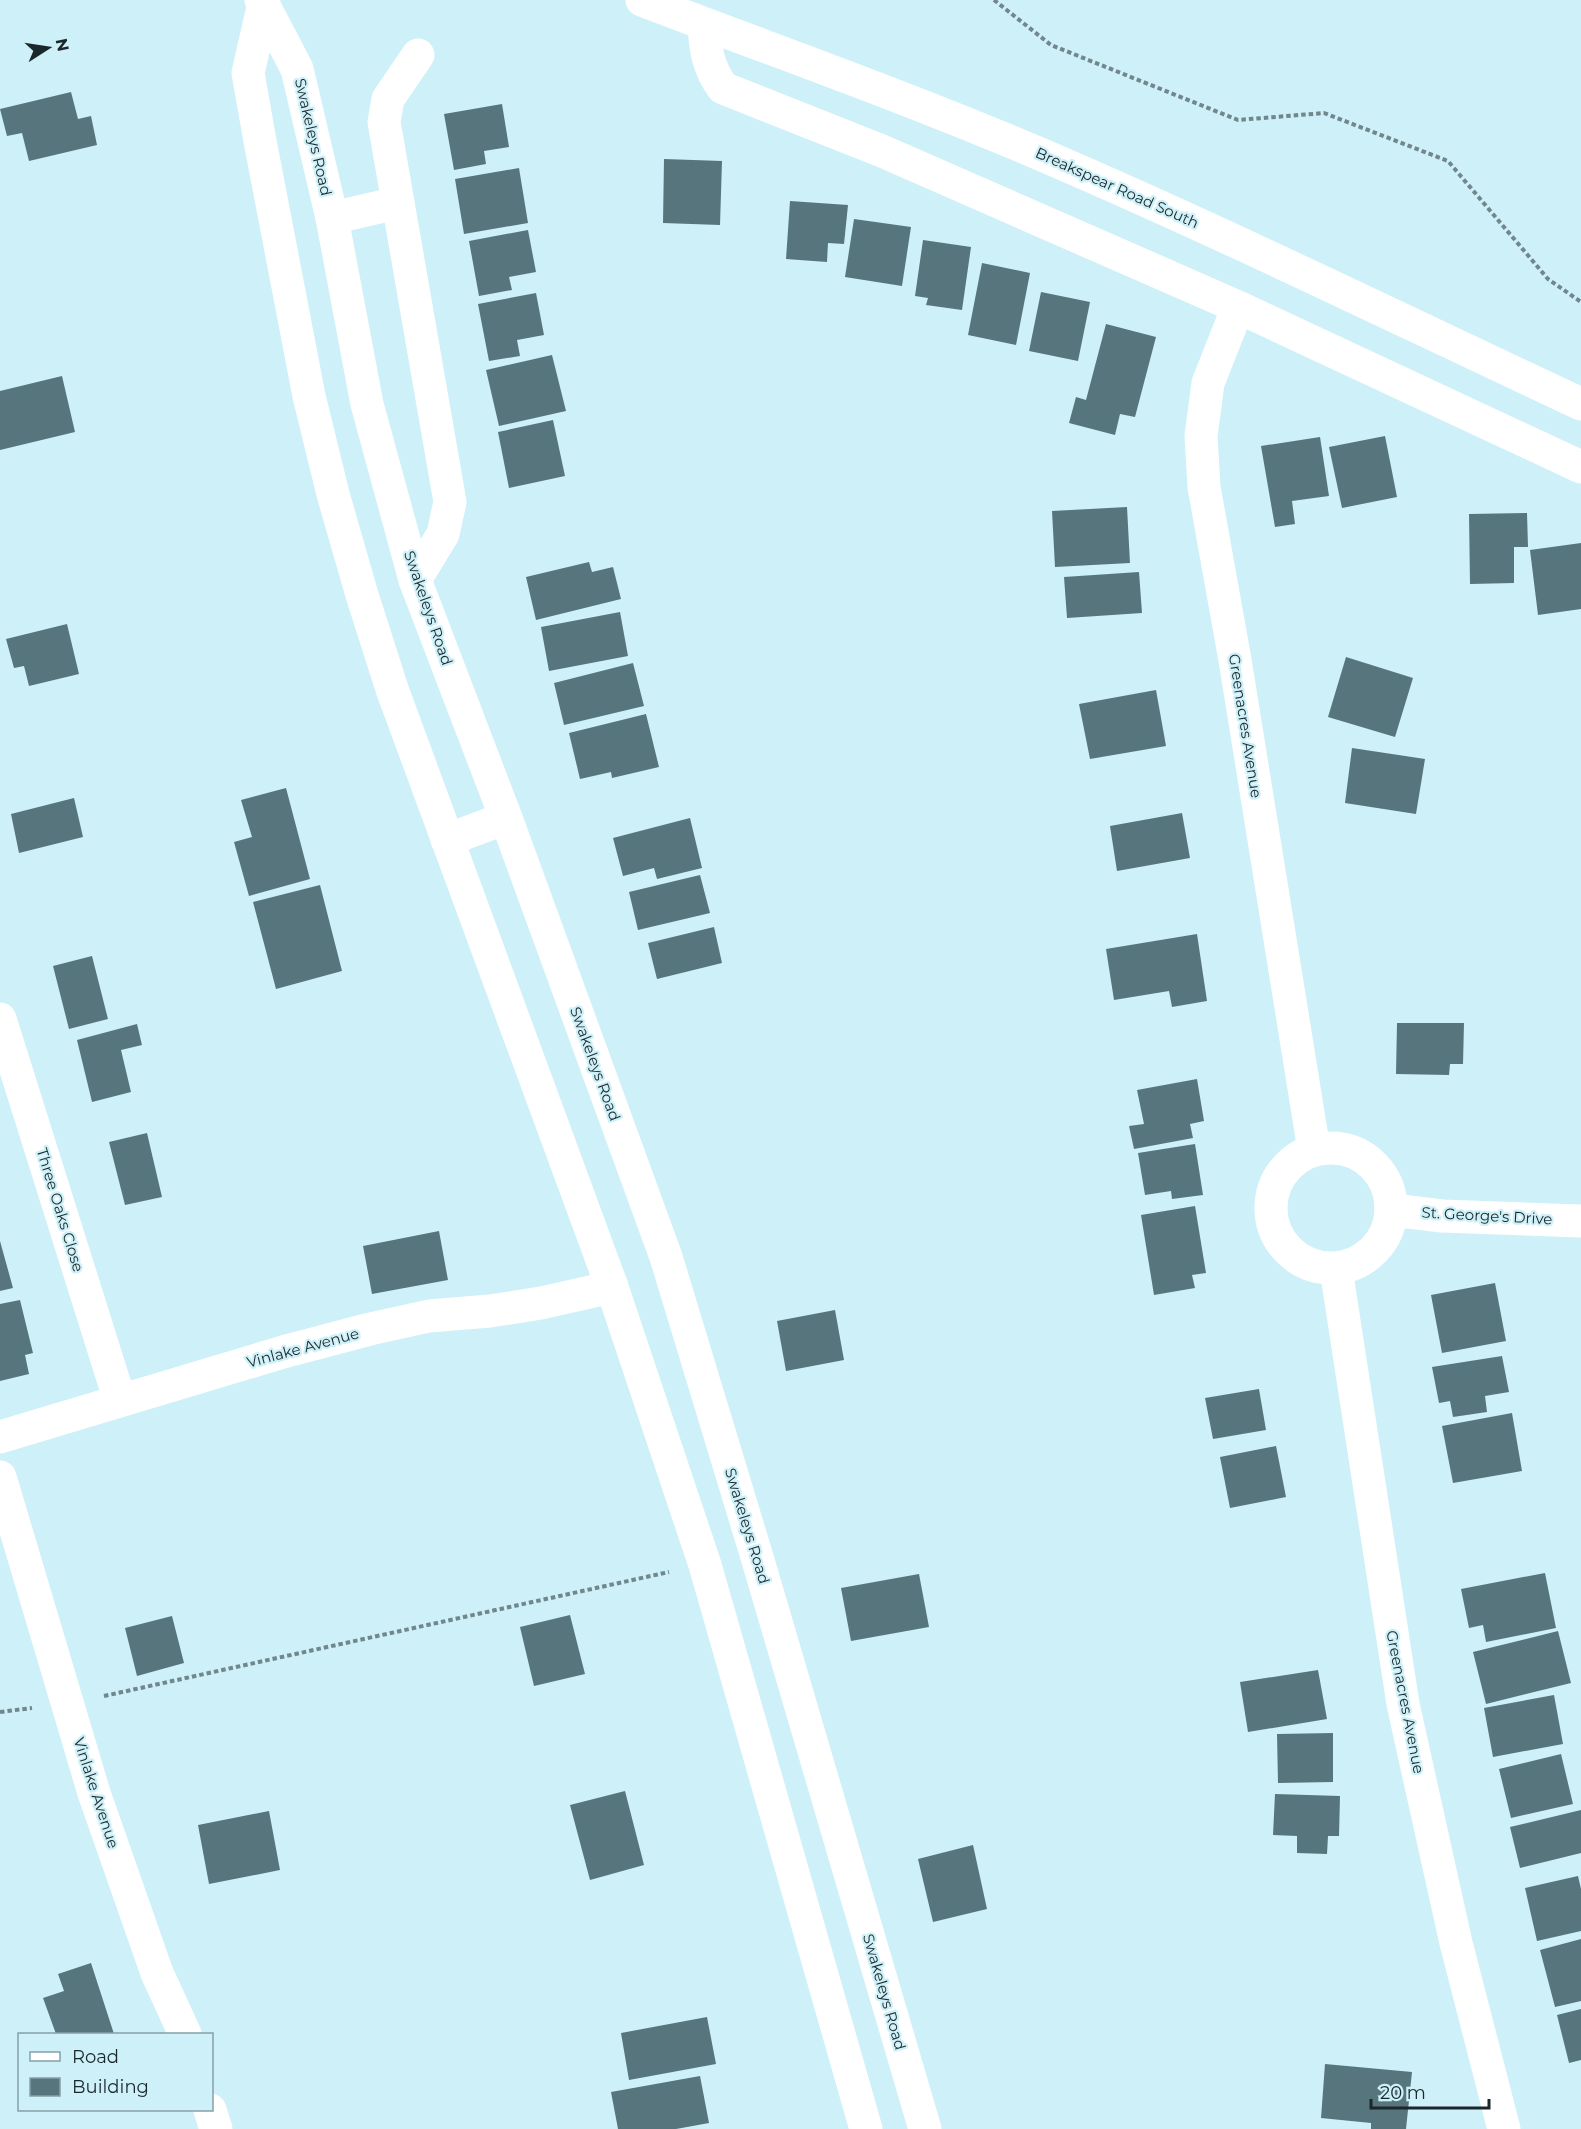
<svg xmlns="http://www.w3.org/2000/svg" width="1581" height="2129" font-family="Montserrat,sans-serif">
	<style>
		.building { fill: #57757d }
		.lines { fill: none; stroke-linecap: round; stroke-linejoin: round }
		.path { stroke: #70878c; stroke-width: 4; stroke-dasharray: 4.5 3; stroke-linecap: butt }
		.minor { stroke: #fff; stroke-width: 33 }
		.major { stroke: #fff; stroke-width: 33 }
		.labels { text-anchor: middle; stroke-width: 4.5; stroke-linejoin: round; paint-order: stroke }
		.street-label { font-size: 15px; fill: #1b282b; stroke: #cef0f8 }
	</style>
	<rect width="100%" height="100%" fill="#cef0f8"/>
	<path class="building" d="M71,92L78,119L91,116L97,145L29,161L22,133L7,136L0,109Z
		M502,104L509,147L484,151L486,164L454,170L444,114Z
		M664,159L722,161L720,225L663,223Z
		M519,168L528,223L464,234L455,179Z
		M790,201L848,205L844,244L828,243L827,262L786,259Z
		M854,219L911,227L902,286L845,277Z
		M528,230L536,272L509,277L512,290L479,296L469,241Z
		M923,240L971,247L962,310L926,305L928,298L915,296Z
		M982,263L1030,273L1016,345L968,335Z
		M1041,292L1090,302L1078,361L1029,351Z
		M536,293L544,335L517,340L520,356L489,361L478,304Z
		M1106,324L1156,337L1135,417L1120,414L1115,435L1069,423L1076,397L1086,400Z
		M552,355L566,411L499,426L486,370Z
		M62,376L75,432L0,450V391Z
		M553,420L565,476L509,488L498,432Z
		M1385,436L1397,497L1342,508L1329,447Z
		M1320,437L1329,496L1292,501L1295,524L1275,527L1261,446Z
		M1127,507L1130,563L1055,567L1052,511Z
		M1527,513L1528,547H1514V583L1470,584L1469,514Z
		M1581,543V609L1538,615L1530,550Z
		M589,562L592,572L613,567L621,599L536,620L526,577Z
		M1139,572L1142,613L1067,618L1064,577Z
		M620,612L628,656L549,671L541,627Z
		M67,624L79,674L29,686L24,666L14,668L6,639Z
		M1346,657L1413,678L1395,737L1328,717Z
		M633,663L644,706L564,725L554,683Z
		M1156,690L1166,746L1090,759L1079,704Z
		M646,714L659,767L612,778L611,772L580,779L569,733Z
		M1352,748L1425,759L1416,814L1345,803Z
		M286,788L310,879L249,896L234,842L252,837L241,800Z
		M74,798L83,837L19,853L11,814Z
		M1182,813L1190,858L1117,871L1110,826Z
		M690,818L702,868L657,879L654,868L623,876L613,838Z
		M700,875L710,913L638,930L629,892Z
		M320,885L342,971L276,989L253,902Z
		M714,927L722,963L657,979L648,943Z
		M1197,934L1207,1001L1172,1007L1169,991L1114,1000L1106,949Z
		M92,956L108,1019L69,1029L53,966Z
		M1397,1023H1464L1463,1064H1450L1449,1075L1396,1074Z
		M137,1024L142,1045L121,1050L131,1092L92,1102L77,1040Z
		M1197,1079L1204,1121L1190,1124L1193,1138L1134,1149L1129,1126L1144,1124L1137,1090Z
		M147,1133L162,1197L125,1205L109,1142Z
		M1195,1144L1203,1195L1172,1199L1171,1191L1145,1195L1138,1153Z
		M1195,1206L1206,1273L1192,1275L1195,1288L1154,1295L1141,1215Z
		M439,1231L448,1280L372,1294L363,1246Z
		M0,1241L13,1288L0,1291Z
		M1495,1283L1506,1341L1442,1353L1431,1295Z
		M20,1300L33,1353L25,1355L29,1374L0,1381V1304Z
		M835,1310L844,1360L786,1371L777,1321Z
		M1502,1356L1509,1392L1485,1396L1487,1412L1453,1417L1450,1401L1439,1403L1432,1367Z
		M1259,1389L1266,1430L1213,1439L1205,1398Z
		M1512,1413L1522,1471L1453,1483L1442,1426Z
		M1276,1446L1286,1497L1230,1508L1220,1457Z
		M1545,1573L1556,1628L1486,1642L1483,1625L1469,1628L1461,1589Z
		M919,1574L929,1627L851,1641L841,1588Z
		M570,1615L585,1674L534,1686L520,1627Z
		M172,1616L184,1663L137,1676L125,1628Z
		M1558,1631L1571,1683L1486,1704L1473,1652Z
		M1318,1670L1327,1719L1248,1732L1240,1682Z
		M1554,1695L1563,1744L1493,1757L1484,1708Z
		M1333,1733V1782L1278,1783L1277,1734Z
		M1561,1754L1573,1804L1511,1818L1499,1769Z
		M625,1791L644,1865L590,1880L570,1805Z
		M1275,1794L1340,1796L1339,1836H1328L1327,1854L1297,1853V1836L1273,1835Z
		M1581,1810V1853L1520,1868L1510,1827Z
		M269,1811L280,1870L209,1884L198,1825Z
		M973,1845L987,1909L933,1922L918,1859Z
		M1578,1876L1581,1889V1931L1537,1941L1525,1888Z
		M1581,1939V2001L1555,2007L1540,1950Z
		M91,1963L114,2034H56L43,1998L64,1991L58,1974Z
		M1581,2009V2060L1569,2063L1557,2015Z
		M707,2017L716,2064L629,2080L621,2033Z
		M1325,2064L1412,2072L1406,2129H1371V2123L1321,2118Z
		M700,2076L709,2123L676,2129H618L611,2092Z"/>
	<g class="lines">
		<path class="path" d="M994,0L1051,45L1238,120L1324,113L1448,161L1548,279L1581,302
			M104,1696L669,1572
			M0,1712L32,1708"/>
		<path class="minor" d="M642,0C775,51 909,98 1040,154C1222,232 1401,320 1581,404
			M704,24C705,48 708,68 723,88L882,151L1238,307L1581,467
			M332,218L397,203
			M1238,307L1208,383L1201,436L1204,487L1235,660L1314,1150
			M415,580L443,534L450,502L384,122L388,99L418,55
			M0,1019L120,1401
			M1271 1208a60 60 0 1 1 120 0a60 60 0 1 1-120 0Z
			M1392,1210L1442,1216L1581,1221
			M1336,1269L1403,1704L1456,1943L1504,2129
			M0,1437L283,1352L370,1329L429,1316L490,1311L541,1303L612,1287
			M0,1477L94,1793L157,1973L185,2034
			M210,2110L216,2129"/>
		<path class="major" d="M261,0L297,69L332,218L367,404L415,580L506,818L666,1257L757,1557L925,2129
			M264,3L248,73L260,141L309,396L333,494L362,595L392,689L612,1287L705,1565L866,2129
			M447,840L506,818"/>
	</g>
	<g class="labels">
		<g class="street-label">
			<text transform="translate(313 137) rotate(77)" y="5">Swakeleys Road</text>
			<text transform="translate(1117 188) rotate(24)" y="5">Breakspear Road South</text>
			<text transform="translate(428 608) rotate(71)" y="5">Swakeleys Road</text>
			<text transform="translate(1245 726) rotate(81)" y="5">Greenacres Avenue</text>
			<text transform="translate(595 1064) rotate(70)" y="5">Swakeleys Road</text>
			<text transform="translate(60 1210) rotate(73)" y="5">Three Oaks Close</text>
			<text transform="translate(1487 1216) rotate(3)" y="5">St. George's Drive</text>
			<text transform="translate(303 1348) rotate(-15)" y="5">Vinlake Avenue</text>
			<text transform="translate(747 1526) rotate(73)" y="5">Swakeleys Road</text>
			<text transform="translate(1405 1702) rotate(79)" y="5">Greenacres Avenue</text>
			<text transform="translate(96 1793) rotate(72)" y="5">Vinlake Avenue</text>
			<text transform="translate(884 1992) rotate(74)" y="5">Swakeleys Road</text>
		</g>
	</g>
	<rect x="18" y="2033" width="195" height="78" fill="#cef0f8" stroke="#86a0a6" stroke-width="1.5"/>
	<rect x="30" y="2052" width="30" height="9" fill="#ffffff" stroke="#86a0a6" stroke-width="1.5"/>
	<text x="72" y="2063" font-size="18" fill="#1b282b">Road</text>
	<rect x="30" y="2078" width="30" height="18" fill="#57757d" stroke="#86a0a6" stroke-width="1.5"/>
	<text x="72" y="2093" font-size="18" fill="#1b282b">Building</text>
	<g transform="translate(48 48) rotate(78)" stroke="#cef0f8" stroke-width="4.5" paint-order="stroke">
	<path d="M0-4.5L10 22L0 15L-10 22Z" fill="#1b282b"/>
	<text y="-9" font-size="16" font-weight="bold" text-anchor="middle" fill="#1b282b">N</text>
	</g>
	<path d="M1371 2099v9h118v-9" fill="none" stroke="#1b282b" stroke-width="3"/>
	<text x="1380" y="2099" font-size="18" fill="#1b282b" stroke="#cef0f8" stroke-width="4.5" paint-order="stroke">20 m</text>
</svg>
